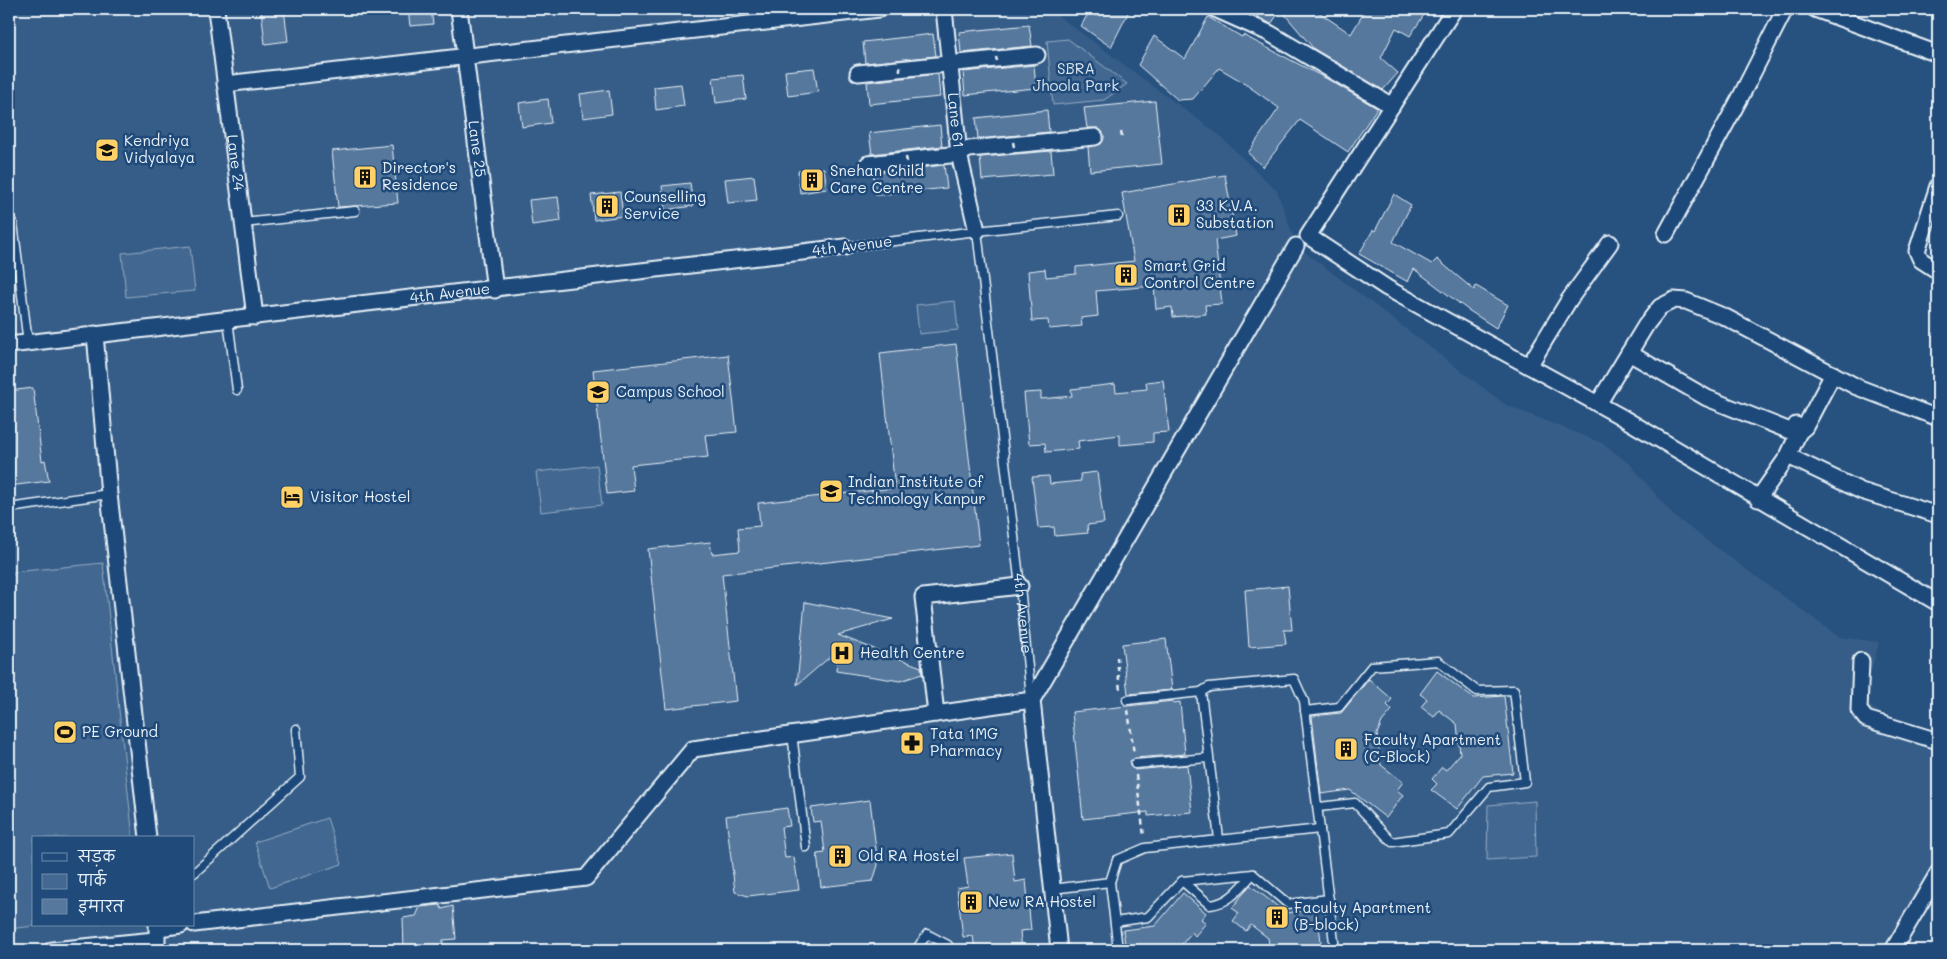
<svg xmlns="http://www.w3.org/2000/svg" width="1947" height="959" font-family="Mali,'Playpen Sans Deva',sans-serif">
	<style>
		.built { fill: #355d88; fill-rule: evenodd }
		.green { fill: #436891; stroke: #96acc4 }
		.building { fill: #57789d; stroke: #e8f1f8 }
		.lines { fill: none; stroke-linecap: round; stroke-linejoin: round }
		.lane-casing { stroke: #e8f1f8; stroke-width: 11 }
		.street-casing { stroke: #e8f1f8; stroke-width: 19 }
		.path { stroke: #e8f1f8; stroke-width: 2.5; stroke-dasharray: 5 4; stroke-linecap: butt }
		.lane { stroke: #1f4a7a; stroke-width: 8 }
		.street { stroke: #1f4a7a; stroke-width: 15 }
		.path-bridge { stroke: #e8f1f8; stroke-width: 2.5; stroke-dasharray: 5 4; stroke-linecap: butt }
		.labels { text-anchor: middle; stroke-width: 5; stroke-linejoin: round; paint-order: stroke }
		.park-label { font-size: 15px; fill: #d8e3ee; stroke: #1f4a7a }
		.street-label { font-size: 15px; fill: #e8f1f8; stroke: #1f4a7a }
		.poi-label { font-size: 15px; fill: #e8f1f8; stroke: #1f4a7a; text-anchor: start }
	</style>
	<rect width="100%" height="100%" fill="#27517f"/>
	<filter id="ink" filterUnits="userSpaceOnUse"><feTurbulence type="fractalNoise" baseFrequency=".02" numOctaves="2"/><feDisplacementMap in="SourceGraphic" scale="10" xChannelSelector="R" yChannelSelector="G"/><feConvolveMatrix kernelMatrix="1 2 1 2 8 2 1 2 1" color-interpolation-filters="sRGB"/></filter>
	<g filter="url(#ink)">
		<path class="built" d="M9,9H1049L1219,135L1277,191L1297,246L1506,405L1602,443L1630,464L1675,517L1839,637L1879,642L1863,702L1938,747V873L1893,950H9ZM34,838H194V925H34Z"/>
		<path class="green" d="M1068,39L1127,84L1104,100L1053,105L1047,41Z
			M190,246L195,291L126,297L122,253Z
			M955,301L958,330L919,334L916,305Z
			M597,465L602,505L541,512L536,472Z
			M103,563L133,838H34V925H43L9,929V577L13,576V572Z
			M1535,801L1536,857L1487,860L1488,805Z
			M327,818L342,864L270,888L255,842Z"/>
		<path class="building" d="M261,9H284L288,41L265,44Z
			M408,9H431L433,24L410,26Z
			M1101,9H1130L1111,47L1081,26L1089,12L1097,16Z
			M1244,9H1314L1351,34L1366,9H1428L1410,36L1396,28L1381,58L1398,73L1383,90L1314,49L1281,10L1271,24Z
			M1208,17L1242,37L1243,35L1329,80L1377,108L1348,152L1300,120L1263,167L1248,153L1279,108L1241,81L1219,68L1193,99L1178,100L1138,65L1154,36L1185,59Z
			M1029,25L1032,46L961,53L959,32Z
			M933,34L936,56L865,63L863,42Z
			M1034,65L1036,88L965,95L963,72Z
			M814,68L818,92L788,96L785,71Z
			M938,74L940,97L869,104L867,82Z
			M743,75L746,99L716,103L713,78Z
			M681,84L684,106L656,110L654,87Z
			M609,90L612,114L583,118L580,94Z
			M548,99L551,123L522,127L519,103Z
			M1155,101L1162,164L1090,171L1088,147L1101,144L1104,136L1098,128H1087L1084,108Z
			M1047,110L1049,132L978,139L976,118Z
			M940,125L942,146L872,154L869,133Z
			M392,145L398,203L338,207L332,151Z
			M1051,151L1053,174L982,180L980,157Z
			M944,165L947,188L876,195L873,173Z
			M824,168L827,189L800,193L798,171Z
			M1225,175L1236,236L1215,240L1222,304L1205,305L1206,314L1173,317L1172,307L1156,309L1154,286L1096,291L1098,316L1081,318L1082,326L1049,329L1048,320L1032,321L1028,271L1045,269L1046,277L1076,274V267L1134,261L1122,193Z
			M754,176L757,200L728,203L725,179Z
			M690,183L693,206L665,210L662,186Z
			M620,192L623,216L594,220L591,195Z
			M1394,194L1411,205L1393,242L1432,264L1437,259L1474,290L1476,286L1508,305L1496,328L1468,310L1414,269L1408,282L1359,254L1373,230L1375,231Z
			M558,197L561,221L532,225L529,200Z
			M956,344L979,545L722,574L736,701L666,709L648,549L710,542L712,554L740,551L738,528L760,526L758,503L895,488L880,353Z
			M728,355L737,432L705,435L708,457L631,465L634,491L607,494L593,370Z
			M1163,380L1169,432L1153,433V442L1120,445V435L1094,438V439L1078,441L1079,449L1046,452L1045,443L1029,444L1024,393L1041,392V399L1072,396L1071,389L1098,386L1115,384L1116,392L1147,389L1146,382Z
			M33,388L42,461L45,460L49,481L9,486V391Z
			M1097,472L1104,523L1087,525L1088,533L1055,536L1054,527L1038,528L1032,477L1049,476L1050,484L1081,481L1080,474Z
			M1288,586L1292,630H1284L1286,644L1249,647L1245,590Z
			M805,602L893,619L838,635L921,667L922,674L900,681L836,671L838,650L797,685Z
			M1166,639L1172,690L1128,694L1122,644Z
			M1437,671L1473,698L1504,696L1513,773L1483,776L1457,809L1431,790L1437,784L1432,779L1442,767L1446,770L1460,754L1457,724L1439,710L1434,717L1421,707L1427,699L1420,694Z
			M1369,679L1392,699L1387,705L1392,710L1382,722L1377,734L1381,765L1403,782L1397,790L1403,795L1386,818L1350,790L1321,794L1312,716L1341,713Z
			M1173,701V703L1180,702L1185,754L1135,758L1130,761V765L1135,770L1187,765L1192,812L1148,816V812L1083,819L1072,712Z
			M870,800L878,865L873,881L821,887L817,854L825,853L821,821L813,822L811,808Z
			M787,808L790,826L781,827L785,858L794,857L799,890L748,896L735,892L726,816Z
			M1012,853L1015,882L1026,880L1031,930L1020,931L1022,950H975L973,936L963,937L957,888L968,886L964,858Z
			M1250,885L1286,913L1317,909L1322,950H1270L1268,938L1251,925L1246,931L1233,921L1239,913L1232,908Z
			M1183,893L1206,913L1201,919L1206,923L1195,936L1192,932L1177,950H1126L1123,930L1155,926Z
			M440,905L442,909L453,906L456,939L443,940L442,950H404L403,918L416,916L420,907Z"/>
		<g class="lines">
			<g class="lane-casing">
				<g id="lane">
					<path d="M9,221L13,223L28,343"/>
					<path d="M243,223L355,211"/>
					<path d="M977,231L1118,216"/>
					<path id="s1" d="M845,247L977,231L1020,586L1031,698"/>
					<path d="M228,320L237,390"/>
					<path d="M9,508L109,494"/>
					<path d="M1201,692L1219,839"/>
					<path d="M1127,700L1201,692L1209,687L1294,679L1304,701L1335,950"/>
					<path d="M1305,711L1339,707L1372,666L1438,661L1477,691L1514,690L1525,782L1489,787L1449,834L1392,842L1355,803L1319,807"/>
					<path d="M792,734L806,847"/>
					<path d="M1135,764L1208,758"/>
					<path d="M194,873L300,777L296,729"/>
					<path d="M1182,881L1210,905C1230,903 1239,889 1253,874"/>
					<path d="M1110,882L1118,950"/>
					<path d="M1052,889L1110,882L1117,860L1145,848L1320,829"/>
					<path d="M1115,922L1148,917L1182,881L1253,874L1288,904L1329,899"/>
					<path d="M916,950L927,934L948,945L949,950"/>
				</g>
			</g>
			<g class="street-casing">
				<g id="street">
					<path id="s2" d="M216,9L255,317"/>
					<path id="s3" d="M459,9L495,290"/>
					<path id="s4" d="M944,9L959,154L977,231"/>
					<path d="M1215,9L1269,33L1392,106"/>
					<path d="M1454,9L1308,236L1387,288L1618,415L1938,603"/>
					<path d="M1815,9L1938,54"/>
					<path d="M858,73L1037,55"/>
					<path d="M225,84L879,9"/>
					<path d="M868,164L959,154L969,149L1095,137"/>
					<path d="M1938,186L1917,251L1921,260L1938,271"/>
					<path d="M1666,234L1740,98L1785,9"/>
					<path d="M95,334L109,494L148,838"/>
					<path id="s5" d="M9,345L845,247"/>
					<path d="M1629,353L1707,398L1790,431L1799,432L1805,427L1833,374"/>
					<path d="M1529,366L1569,300L1610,243"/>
					<path d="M1598,404L1646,325L1660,307L1674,300L1686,301L1725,317L1857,387L1938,418"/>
					<path d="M1788,456L1861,491L1938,515"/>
					<path d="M1758,499L1788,456L1799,432L1796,425"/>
					<path d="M1861,661L1859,710L1866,719L1938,741"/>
					<path d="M1032,700L1296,246"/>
					<path d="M1032,700L1059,950"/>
					<path d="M936,714L923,597L1020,586"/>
					<path d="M194,924L586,878L693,749L1032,700"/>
					<path d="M158,928L181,925"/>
					<path d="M52,950L155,940"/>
					<path d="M157,950V925"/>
					<path d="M1893,950L1938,873"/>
				</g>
			</g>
			<path class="path" d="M1121,132L1122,137
				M1117,657L1120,692
				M1128,710L1134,754
				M1136,775L1144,836"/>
			<use href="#lane" class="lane"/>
			<use href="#street" class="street"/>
			<path class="path-bridge" d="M996,57L997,61
				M900,66V71
				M1013,142L1014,147
				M906,157L907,162"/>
		</g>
	</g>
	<defs>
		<g id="school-square" transform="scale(1.25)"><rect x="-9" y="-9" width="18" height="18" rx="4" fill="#ffd166" stroke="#1f4a7a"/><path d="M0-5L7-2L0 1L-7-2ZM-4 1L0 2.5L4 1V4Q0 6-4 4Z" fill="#111"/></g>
		<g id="building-square" transform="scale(1.25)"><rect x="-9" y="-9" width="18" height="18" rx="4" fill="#ffd166" stroke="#1f4a7a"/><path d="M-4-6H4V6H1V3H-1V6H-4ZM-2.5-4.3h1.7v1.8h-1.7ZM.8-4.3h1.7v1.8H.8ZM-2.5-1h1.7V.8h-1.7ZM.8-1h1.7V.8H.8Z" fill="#111"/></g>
		<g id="university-square" transform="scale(1.25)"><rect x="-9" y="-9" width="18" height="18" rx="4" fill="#ffd166" stroke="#1f4a7a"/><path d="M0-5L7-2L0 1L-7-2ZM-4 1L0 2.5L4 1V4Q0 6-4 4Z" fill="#111"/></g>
		<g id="hotel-square" transform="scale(1.25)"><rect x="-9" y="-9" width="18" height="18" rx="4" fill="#ffd166" stroke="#1f4a7a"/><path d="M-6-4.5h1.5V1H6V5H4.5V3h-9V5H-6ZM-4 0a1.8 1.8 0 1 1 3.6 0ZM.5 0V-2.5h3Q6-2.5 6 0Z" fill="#111"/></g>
		<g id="hospital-square" transform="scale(1.25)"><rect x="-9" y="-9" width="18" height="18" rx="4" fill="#ffd166" stroke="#1f4a7a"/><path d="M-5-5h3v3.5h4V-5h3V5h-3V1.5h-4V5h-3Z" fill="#111"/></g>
		<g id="stadium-square" transform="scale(1.25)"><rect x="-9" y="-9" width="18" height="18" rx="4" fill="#ffd166" stroke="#1f4a7a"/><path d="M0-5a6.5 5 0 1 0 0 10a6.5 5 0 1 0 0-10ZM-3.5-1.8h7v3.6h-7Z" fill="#111"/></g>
		<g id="pharmacy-square" transform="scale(1.25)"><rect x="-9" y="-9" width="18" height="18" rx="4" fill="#ffd166" stroke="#1f4a7a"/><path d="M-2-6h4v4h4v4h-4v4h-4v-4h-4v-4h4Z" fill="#111"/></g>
	</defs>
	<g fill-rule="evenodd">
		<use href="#school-square" x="107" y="150"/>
		<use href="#building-square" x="365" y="177"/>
		<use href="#building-square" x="812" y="180"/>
		<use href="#building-square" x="607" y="206"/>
		<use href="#building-square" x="1179" y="215"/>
		<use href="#building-square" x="1126" y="275"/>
		<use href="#school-square" x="598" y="392"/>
		<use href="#university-square" x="831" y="491"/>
		<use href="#hotel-square" x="292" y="497"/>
		<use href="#hospital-square" x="842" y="653"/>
		<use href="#stadium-square" x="65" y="732"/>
		<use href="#pharmacy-square" x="912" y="743"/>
		<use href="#building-square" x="1346" y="749"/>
		<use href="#building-square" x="840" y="856"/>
		<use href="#building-square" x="971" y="902"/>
		<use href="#building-square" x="1277" y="917"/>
	</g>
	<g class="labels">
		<g class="park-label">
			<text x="1076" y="74">SBRA<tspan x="1076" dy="17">Jhoola Park</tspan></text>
		</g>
		<g class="street-label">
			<text dy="5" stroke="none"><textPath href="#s4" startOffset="112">Lane 61</textPath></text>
			<text dy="5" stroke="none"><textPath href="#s3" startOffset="141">Lane 25</textPath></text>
			<text dy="5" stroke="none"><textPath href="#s2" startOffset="155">Lane 24</textPath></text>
			<text transform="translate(852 246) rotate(-7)" y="5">4th Avenue</text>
			<text dy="5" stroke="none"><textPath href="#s5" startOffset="444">4th Avenue</textPath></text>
			<text dy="5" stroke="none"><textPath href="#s1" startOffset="518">4th Avenue</textPath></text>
		</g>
		<g class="poi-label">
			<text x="124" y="146">Kendriya<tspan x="124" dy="17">Vidyalaya</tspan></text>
			<text x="382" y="173">Director's<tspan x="382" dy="17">Residence</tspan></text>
			<text x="830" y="176">Snehan Child<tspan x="830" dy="17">Care Centre</tspan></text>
			<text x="624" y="202">Counselling<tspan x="624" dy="17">Service</tspan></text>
			<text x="1196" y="211">33 K.V.A.<tspan x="1196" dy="17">Substation</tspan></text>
			<text x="1144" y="271">Smart Grid<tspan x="1144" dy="17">Control Centre</tspan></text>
			<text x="616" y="397">Campus School</text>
			<text x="848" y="487">Indian Institute of<tspan x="848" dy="17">Technology Kanpur</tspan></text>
			<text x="310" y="502">Visitor Hostel</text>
			<text x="860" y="658">Health Centre</text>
			<text x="82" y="737">PE Ground</text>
			<text x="930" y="739">Tata 1MG<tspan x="930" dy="17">Pharmacy</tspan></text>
			<text x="1364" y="745">Faculty Apartment<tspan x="1364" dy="17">(C-Block)</tspan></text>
			<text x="858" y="861">Old RA Hostel</text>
			<text x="988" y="907">New RA Hostel</text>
			<text x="1294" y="913">Faculty Apartment<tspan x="1294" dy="17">(B-block)</tspan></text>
		</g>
	</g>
	<rect width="1947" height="959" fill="none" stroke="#1f4a7a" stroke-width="30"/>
	<rect x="15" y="15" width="1917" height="929" fill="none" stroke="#e8f1f8" stroke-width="2" filter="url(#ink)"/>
	<rect x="32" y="836" width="162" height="90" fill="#1f4a7a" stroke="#6f8dac"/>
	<rect x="42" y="853" width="25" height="8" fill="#1f4a7a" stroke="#6f8dac"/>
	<text x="78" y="862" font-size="15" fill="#e8f1f8">सड़क</text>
	<rect x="42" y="874" width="25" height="15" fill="#436891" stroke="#6f8dac"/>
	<text x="78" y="886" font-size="15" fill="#e8f1f8">पार्क</text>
	<rect x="42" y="899" width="25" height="15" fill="#57789d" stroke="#6f8dac"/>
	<text x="78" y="912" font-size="15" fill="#e8f1f8">इमारत</text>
</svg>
